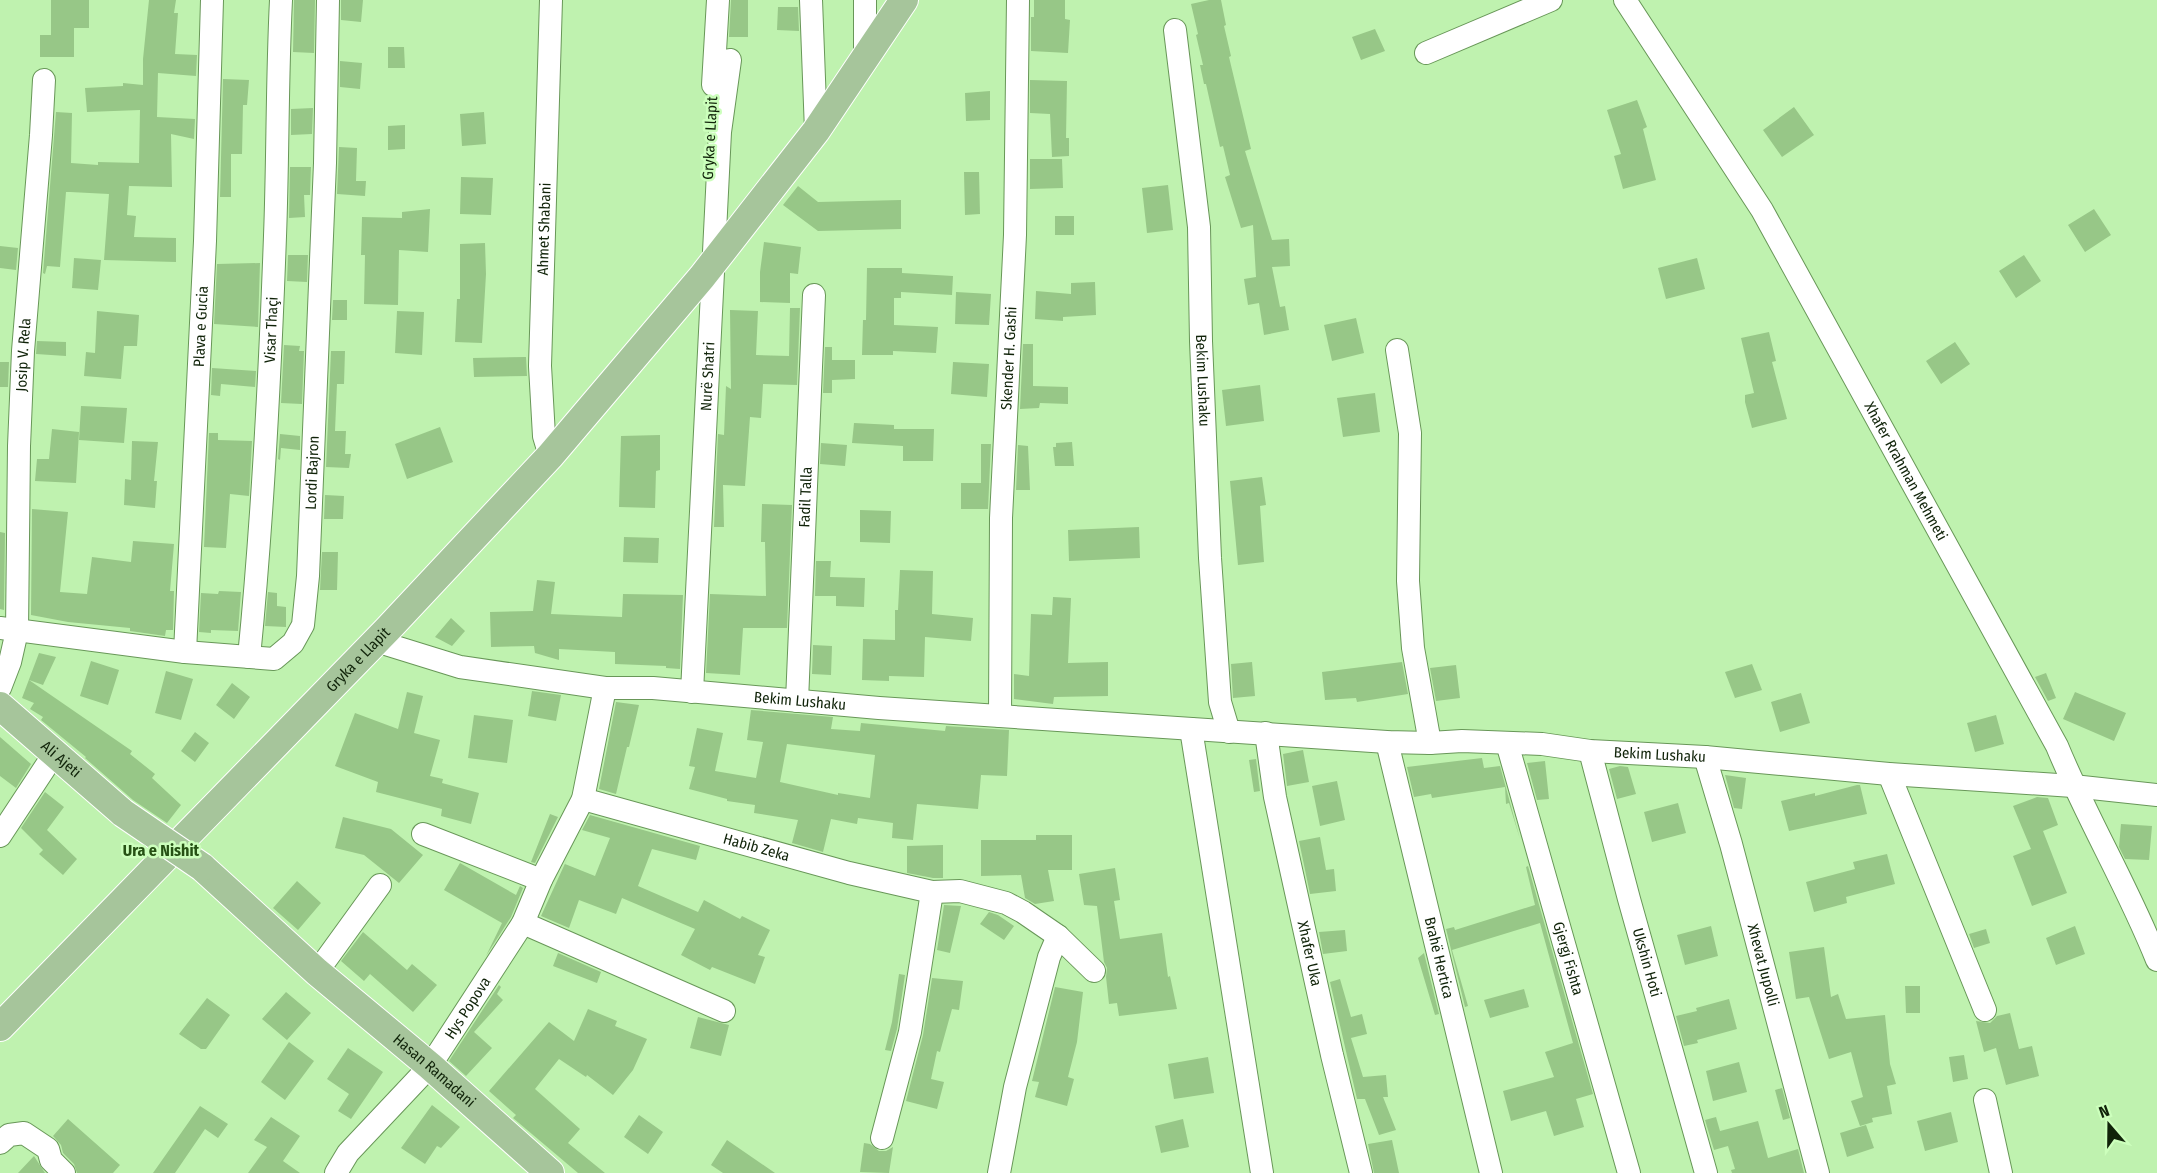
<svg xmlns="http://www.w3.org/2000/svg" width="2157" height="1173" font-family="'Fira Sans Condensed',sans-serif">
	<style>
		.building { fill: #97c787; fill-rule: evenodd }
		.lines { fill: none; stroke-linecap: round; stroke-linejoin: round }
		.minor-casing { stroke: #689758; stroke-width: 24 }
		.major-casing { stroke: #fff; stroke-width: 30 }
		.minor { stroke: #fff; stroke-width: 22 }
		.major { stroke: #a6c59b; stroke-width: 28 }
		.major-bridge-casing { stroke: #fff; stroke-width: 30; stroke-linecap: butt }
		.major-bridge { stroke: #a6c59b; stroke-width: 28 }
		.labels { text-anchor: middle; stroke-width: 5; stroke-linejoin: round; paint-order: stroke }
		.street-label { font-size: 15px; fill: #102309; stroke: #ccffbc }
		.neighbourhood-label { font-size: 16px; font-weight: bold; fill: #265114; stroke: #ccffbc }
	</style>
	<rect width="100%" height="100%" fill="#bff2af"/>
	<path class="building" d="M51,0H89V28H74V57H40V35H51Z
		M149,0H176L174,13H178L175,54L197,55L196,76L158,73L157,117L195,119L194,139L171,134L172,187L129,186L127,215L136,216L134,237L176,238V262L104,260L109,194L70,192H66L60,267L47,266L45,274L43,273L56,112L72,113L71,163L98,165V162L139,163L140,110L87,112L85,88L123,86V83L143,85V59Z
		M294,0H315L314,53L293,52Z
		M341,0H363L361,22L341,20Z
		M731,0H748V37H729Z
		M1034,0H1065V19L1070,20L1068,53L1031,51V17H1034Z
		M1209,0H1221L1226,25L1224,26L1231,56L1229,57L1251,149L1245,151L1272,240L1289,239L1290,266L1272,267L1280,307L1285,306L1289,330L1264,335L1259,303L1248,305L1244,279L1256,277L1253,225L1241,228L1225,177L1230,175L1223,146L1220,147L1206,84H1204L1200,65H1203L1196,35L1198,34L1191,4Z
		M778,7H798L799,31L777,30Z
		M1375,29L1385,51L1361,60L1352,37Z
		M388,47H404L405,68H388Z
		M340,61L362,63L360,89L340,87Z
		M223,79L249,80L247,105H243L242,154H231V197H220Z
		M1030,80L1067,81L1066,138H1069V156L1052,157L1050,114L1030,113Z
		M990,91V120L966,121L965,93Z
		M1637,100L1647,127L1643,129L1656,180L1623,189L1614,156L1621,154L1607,110Z
		M1794,107L1814,135L1782,157L1763,130Z
		M313,108L312,134L291,135V109Z
		M484,112L486,144L462,146L460,114Z
		M405,125V149L388,150V126Z
		M339,147L357,148L356,181H366L365,196L337,194Z
		M1030,159H1062L1063,188L1030,189Z
		M290,167H311L310,195H304L305,217L289,218Z
		M964,172H979L980,214L965,215Z
		M461,177L493,178L491,215L460,214Z
		M1168,185L1173,230L1147,233L1142,188Z
		M798,186L818,202L901,200V229L818,231L783,205Z
		M430,209L428,252L399,250L398,305L364,304L365,255H361L362,217L402,218V212Z
		M2094,209L2111,235L2085,252L2068,225Z
		M1055,216H1074V235H1055Z
		M764,242L801,247L798,274L790,273V303L760,302V272Z
		M485,243L486,274L482,343L455,342L457,299H460V244Z
		M0,246L18,248L16,270L0,268Z
		M288,255H308L307,282L287,281Z
		M2024,255L2041,281L2016,298L1999,271Z
		M74,258L101,260L98,290L72,288Z
		M1697,258L1705,289L1666,299L1658,268Z
		M260,263L258,327L214,324L217,264Z
		M867,268H902V273L953,276L952,295L901,292V298H894V325L938,327L936,353L893,351V355H862L863,320H866Z
		M1095,282L1096,315L1063,317V321L1035,319L1036,291L1071,294V283Z
		M956,292L991,294L989,325L955,324Z
		M333,300H347V320H332Z
		M790,308H800L797,385L763,384L761,418L750,417L745,486L723,485L724,527H714L718,434L724,435L726,386L731,389L730,310L758,311L756,355L789,356Z
		M97,311L139,315L137,346H124L121,379L84,376L86,352L95,353Z
		M397,311L424,312L422,355L395,353Z
		M1356,318L1364,353L1332,361L1324,325Z
		M1769,332L1776,361L1772,362L1787,419L1752,428L1745,402V395L1754,393L1741,338Z
		M37,341L66,342V356L36,354Z
		M1955,342L1970,364L1941,384L1926,361Z
		M1023,344H1033V386L1068,387V404L1040,403L1039,408L1020,409Z
		M284,345L300,346L299,351H304L302,404L281,403Z
		M825,347H832V360H855V379L832,380V393H823Z
		M331,351H345L344,384H337L335,431H346L345,454H351L349,468L326,467Z
		M526,357L527,376L474,377L473,358Z
		M0,362H9L8,387H0Z
		M953,362L989,364L987,397L951,394Z
		M212,368L256,371L255,387L221,384L220,396L211,395Z
		M1260,385L1264,421L1226,426L1222,390Z
		M1375,393L1380,432L1343,437L1337,398Z
		M81,406L127,408L124,443L79,440Z
		M854,423L894,425V429H934L933,461H903V446L852,443Z
		M440,427L453,462L407,479L395,444Z
		M52,429L79,432L76,483L35,481L37,459H49Z
		M209,433H218V440L252,441L249,496L230,494L226,548L204,547Z
		M280,434L300,436V450L281,448L280,460L278,459Z
		M660,435V470L656,471L655,508L619,507L621,436Z
		M132,441L158,442L154,481H157L155,508L124,505L125,479L131,480Z
		M1072,442L1074,466H1055L1053,447H1056V443Z
		M821,443L847,445L845,466L820,464Z
		M981,444H991L988,509H961V483H981Z
		M1018,445L1028,446L1030,490H1016Z
		M1262,477L1266,505L1260,506L1264,562L1238,565L1230,481Z
		M325,495L344,496L343,519H324Z
		M762,504L792,505L787,628H743L740,675L706,673L710,594L766,596L765,542H761Z
		M32,509L68,512L60,592L87,594L92,557L131,562L133,541L174,544L170,591H174L173,630H166L165,636L130,631V628L68,622L31,615Z
		M860,510L891,511L890,543L860,542Z
		M1139,527L1140,558L1069,561L1068,530Z
		M0,532L5,533L4,610L0,609Z
		M624,537L659,538L658,563L623,562Z
		M322,552H338L337,590H320Z
		M816,561H831L830,577L865,578L864,607L836,606V596H815Z
		M900,570L933,571L932,614L973,618L971,641L925,637L924,677L889,676V681L862,680L863,639L895,640V610H898Z
		M537,580L555,582L551,614L622,617L623,594L683,595L680,669L666,668V666L615,664V652L559,649V660L535,653L534,646L491,647L490,612L533,611Z
		M219,591L241,592L238,631L211,630V633L199,632L201,593L218,594Z
		M268,592L277,593V606L286,607V627L265,626Z
		M1053,597L1071,598L1068,663L1108,662V696L1054,697L1053,704L1014,699V674L1029,676L1031,614L1052,615Z
		M451,618L465,631L452,646L435,637Z
		M813,645L832,646L831,675L812,674Z
		M39,653L56,657L43,685L29,680L132,751L130,754L155,774L152,778L181,805L167,823L133,800L85,758L86,757L41,720L43,717L30,709L34,703L22,698Z
		M91,661L119,670L108,705L80,696Z
		M1252,662L1255,696L1233,698L1231,664Z
		M1402,662L1408,694L1357,702L1356,698L1325,700L1322,672Z
		M1752,664L1762,690L1735,698L1725,672Z
		M1456,665L1460,698L1436,701L1430,668Z
		M166,671L193,679L181,720L155,713Z
		M2046,673L2056,698L2048,701L2035,677Z
		M232,683L250,697L234,719L216,705Z
		M532,691L561,695L556,721L528,716Z
		M407,692L423,696L414,733L440,740L430,776L443,779L442,783L479,793L471,824L441,816L442,809L376,792L378,782L335,766L355,713L398,729Z
		M2075,692L2126,713L2114,741L2063,719Z
		M1801,693L1810,723L1780,732L1771,702Z
		M616,702L639,705L629,747H627L616,794L599,789Z
		M751,710L833,717L831,729L860,731L861,723L945,731L946,726L1009,730L1007,776L981,775L978,809L917,804L913,840L892,838L893,823L858,818L857,824L831,819L823,852L792,843L798,820L754,813L755,805L727,801V799L689,789L695,767L689,766L697,728L723,733L715,771L756,778L763,742L747,740ZM787,744L875,755L870,798L838,793V795L780,782Z
		M474,715L513,720L507,763L468,758Z
		M1996,715L2004,744L1975,752L1967,723Z
		M195,732L209,743L195,762L181,751Z
		M0,737L31,764L16,788L0,776Z
		M1303,750L1309,782L1287,786L1283,754Z
		M1482,758L1484,768L1500,766L1520,839L1509,803L1506,804L1505,787L1432,798L1431,794L1414,797L1407,767Z
		M1256,759L1260,791L1254,792L1249,760Z
		M1545,761L1549,799L1537,800L1527,763Z
		M1620,766L1628,767L1636,794L1617,799L1609,769Z
		M1725,775L1746,778L1742,809L1734,808Z
		M1337,781L1345,820L1320,826L1312,786Z
		M1857,785H1860L1867,814L1789,831L1781,801L1815,793V796Z
		M45,792L64,807L47,830L77,859L63,875L39,854L43,850L21,828Z
		M2037,797L2048,798L2058,825L2043,831L2067,893L2032,906L2013,856L2031,849L2013,806Z
		M1678,803L1686,833L1652,842L1644,812Z
		M550,814L558,817L535,863L531,862Z
		M590,815L700,846L696,860L652,849L638,886L698,912L704,900L740,919L742,916L770,930L758,955L765,957L755,984L712,967L710,970L681,955L695,929L622,898L616,914L579,900L569,928L541,916L568,857L565,864L595,876L610,838L582,830Z
		M343,817L391,829L423,855L399,883L364,855L335,848Z
		M2121,824L2152,826L2149,860L2125,859L2119,847Z
		M1036,835H1072V870H1048L1054,901L1035,904L1025,898L1021,875L981,876V840H1036Z
		M1320,837L1326,870L1334,869L1336,891L1310,894L1299,841Z
		M943,845V878H933L907,873V846Z
		M1887,854L1895,884L1846,897L1847,903L1814,912L1806,882L1855,869L1853,862Z
		M460,863L516,895L520,886L523,888L511,917L486,956L502,923L444,890Z
		M1528,866L1593,1094L1576,1099L1584,1127L1554,1136L1546,1111L1511,1121L1503,1091L1554,1077L1545,1052L1573,1043L1540,923L1452,950L1468,1006L1465,1007L1446,929L1454,927L1455,930L1535,905L1526,867Z
		M1115,868L1120,900L1114,901L1120,939L1162,933L1168,977L1170,976L1177,1009L1119,1016L1117,1003L1109,1004L1106,977L1107,968L1104,962L1097,906L1084,905L1079,874Z
		M297,881L321,903L298,930L273,908Z
		M944,905L961,906L950,953L937,950Z
		M989,912L998,915L1014,926L1004,940L980,924Z
		M1711,926L1718,956L1685,965L1677,935Z
		M2075,926L2085,954L2056,965L2046,938Z
		M1986,929L1990,943L1974,948L1969,934Z
		M1345,930L1347,951L1323,954L1319,932Z
		M363,932L407,970L412,964L437,985L413,1012L370,974L364,981L341,961Z
		M1824,947L1831,997L1838,994L1846,1019L1885,1015L1890,1064L1896,1084L1887,1086L1892,1114L1872,1118L1873,1122L1860,1126L1851,1101L1863,1097L1851,1052L1829,1059L1809,997L1796,999L1789,952Z
		M558,953L601,972L597,983L553,966Z
		M1424,953L1439,1014L1435,1015L1418,958Z
		M899,974L905,975L897,1029L891,1051L885,1050L892,1022Z
		M932,978L963,981L959,1010L952,1009L940,1052L937,1051L931,1079L944,1082L937,1109L906,1101L923,1035Z
		M1340,979L1351,1017L1362,1014L1367,1034L1351,1038L1363,1077L1386,1075L1388,1097H1383L1396,1130L1379,1135L1365,1099H1357L1330,982Z
		M499,985L501,987L497,994L503,1000L474,1032L492,1048L466,1076L449,1061Z
		M1905,986H1920V1013H1906Z
		M1055,987L1083,992L1077,1042L1068,1077L1074,1079L1067,1106L1035,1097L1039,1082L1032,1081Z
		M1524,989L1529,1007L1490,1018L1484,1000Z
		M286,992L311,1013L287,1040L262,1019Z
		M207,998L230,1015L206,1049H201L179,1034Z
		M1729,999L1737,1029L1697,1040L1698,1043L1684,1046L1676,1016L1697,1011L1696,1008Z
		M588,1009L617,1021L615,1026L647,1039L633,1070L613,1095L587,1075L586,1077L559,1059L535,1089L580,1129L568,1143L605,1173H578L513,1118L516,1115L489,1091L549,1022L574,1041Z
		M2010,1013L2019,1049L2032,1046L2039,1076L2006,1085L1996,1048L1984,1052L1976,1021L1990,1023L1997,1016Z
		M698,1017L729,1025L721,1056L690,1048Z
		M289,1042L314,1061L285,1100L261,1082Z
		M348,1048L383,1072L351,1119L338,1111L349,1094L327,1079Z
		M1964,1055L1968,1079L1953,1082L1949,1057Z
		M1208,1057L1214,1093L1174,1099L1168,1064Z
		M1739,1062L1747,1092L1713,1101L1706,1071Z
		M1782,1088L1790,1118L1783,1120L1775,1090Z
		M432,1105L460,1127L441,1148L437,1146L425,1164L401,1148Z
		M200,1106L228,1124L218,1138L205,1129L175,1173H153Z
		M1951,1112L1958,1142L1925,1151L1917,1121Z
		M639,1115L663,1132L648,1154L624,1137Z
		M271,1117L300,1136L283,1161L300,1173H248L267,1147L254,1140Z
		M1716,1117L1720,1131L1758,1121L1768,1158L1798,1149L1804,1173H1732L1731,1170L1735,1169L1728,1146L1714,1150L1705,1120Z
		M68,1119L120,1165L113,1173H77L74,1164L63,1153L61,1145L53,1136Z
		M1183,1119L1189,1147L1161,1153L1155,1126Z
		M1866,1125L1874,1148L1847,1157L1840,1133Z
		M727,1140L775,1173H723L711,1165Z
		M1392,1140L1399,1173H1374L1368,1144Z
		M864,1143L870,1144L879,1151H886L893,1147L889,1173L860,1172Z
		M34,1156L45,1173H18Z"/>
	<g class="lines">
		<g class="minor-casing">
			<g id="minor">
				<path d="M811,0L816,131"/>
				<path id="s1" d="M1625,0L1762,210L2057,746C2087,819 2128,887 2157,960"/>
				<path id="s2" d="M1175,30L1199,227L1201,341L1210,558L1220,702L1229,732"/>
				<path d="M1426,53L1551,0"/>
				<path d="M865,57V0"/>
				<path d="M713,85L718,0"/>
				<path d="M1397,350L1410,433L1408,581L1413,648L1430,743"/>
				<path id="s3" d="M550,456L544,436L540,366L551,0"/>
				<path id="s4" d="M0,628L185,652L274,659L293,643L303,625L308,576L325,163L328,0"/>
				<path id="s5" d="M376,641L460,667L605,688H653L879,708L1387,742L1430,743L1462,741L1542,744L1590,751L1705,757L1889,774L2073,786L2157,795"/>
				<path id="s6" d="M185,652L205,241L212,0"/>
				<path id="s7" d="M249,657C263,517 270,376 275,236C278,157 277,79 281,0"/>
				<path id="s8" d="M0,688L10,662L17,631L19,446L23,351L41,135L44,80"/>
				<path id="s9" d="M692,692L720,132L730,60"/>
				<path id="s10" d="M797,701L814,295"/>
				<path id="s11" d="M1000,716L1001,518L1015,235L1018,0"/>
				<path d="M1191,729L1262,1173"/>
				<path id="s12" d="M1266,733L1275,797L1332,1055L1361,1173"/>
				<path id="s13" d="M1387,742L1491,1173"/>
				<path id="s14" d="M1507,743L1629,1173"/>
				<path id="s15" d="M1590,751L1629,899L1706,1173"/>
				<path id="s16" d="M1705,757L1731,844L1818,1173"/>
				<path d="M1889,774L1985,1010"/>
				<path id="s17" d="M583,799L849,873L932,892L960,891L1006,903L1023,912L1058,936L1094,971"/>
				<path d="M423,834L541,880"/>
				<path d="M0,836L54,754"/>
				<path d="M523,923L724,1011"/>
				<path d="M317,972L380,885"/>
				<path d="M1985,1100L2001,1173"/>
				<path d="M882,1138L910,1032L932,892"/>
				<path d="M0,1143L9,1135L24,1133L48,1149L51,1160L64,1173"/>
				<path id="s18" d="M336,1173L348,1153L430,1066L523,923L541,880L583,799L605,688"/>
				<path d="M999,1173L1015,1087L1049,957L1058,936"/>
			</g>
		</g>
		<g class="major-casing">
			<g id="major">
				<path id="s19" d="M0,706L123,813"/>
				<path id="s20" d="M202,867L317,972L430,1066L550,1173"/>
				<path id="s21" d="M0,1027L387,630L550,456L702,277L816,131L904,0"/>
			</g>
		</g>
		<use href="#minor" class="minor"/>
		<use href="#major" class="major"/>
		<g class="major-bridge-casing">
			<path id="major-bridge" d="M123,813L202,867"/>
		</g>
		<use href="#major-bridge" class="major-bridge"/>
	</g>
	<g class="labels">
		<g class="street-label">
			<text transform="translate(710 138) rotate(-87)" y="5">Gryka e Llapit</text>
			<text dy="5" stroke="none"><textPath href="#s3" startOffset="228">Ahmet Shabani</textPath></text>
			<text dy="5" stroke="none"><textPath href="#s6" startOffset="326">Plava e Gucia</textPath></text>
			<text dy="5" stroke="none"><textPath href="#s7" startOffset="328">Visar Thaçi</textPath></text>
			<text dy="5" stroke="none"><textPath href="#s8" startOffset="336">Josip V. Rela</textPath></text>
			<text dy="5" stroke="none"><textPath href="#s11" startOffset="358">Skender H. Gashi</textPath></text>
			<text dy="5" stroke="none"><textPath href="#s9" startOffset="316">Nurë Shatri</textPath></text>
			<text dy="5" stroke="none"><textPath href="#s2" startOffset="352">Bekim Lushaku</textPath></text>
			<text dy="5" stroke="none"><textPath href="#s1" startOffset="549">Xhafer Rrahman Mehmeti</textPath></text>
			<text dy="5" stroke="none"><textPath href="#s4" startOffset="474">Lordi Bajron</textPath></text>
			<text dy="5" stroke="none"><textPath href="#s10" startOffset="204">Fadil Talla</textPath></text>
			<text dy="5" stroke="none"><textPath href="#s21" startOffset="513">Gryka e Llapit</textPath></text>
			<text dy="5" stroke="none"><textPath href="#s5" startOffset="430">Bekim Lushaku</textPath></text>
			<text dy="5" stroke="none"><textPath href="#s5" startOffset="1292">Bekim Lushaku</textPath></text>
			<text dy="5" stroke="none"><textPath href="#s19" startOffset="81">Ali Ajeti</textPath></text>
			<text dy="5" stroke="none"><textPath href="#s17" startOffset="180">Habib Zeka</textPath></text>
			<text dy="5" stroke="none"><textPath href="#s12" startOffset="225">Xhafer Uka</textPath></text>
			<text dy="5" stroke="none"><textPath href="#s13" startOffset="222">Brahë Hertica</textPath></text>
			<text dy="5" stroke="none"><textPath href="#s14" startOffset="224">Gjergj Fishta</textPath></text>
			<text dy="5" stroke="none"><textPath href="#s15" startOffset="219">Ukshin Hoti</textPath></text>
			<text dy="5" stroke="none"><textPath href="#s16" startOffset="216">Xhevat Jupolli</textPath></text>
			<text dy="5" stroke="none"><textPath href="#s18" startOffset="212">Hys Popova</textPath></text>
			<text dy="5" stroke="none"><textPath href="#s20" startOffset="309">Hasan Ramadani</textPath></text>
		</g>
		<g class="neighbourhood-label">
			<text x="161" y="856">Ura e Nishit</text>
		</g>
	</g>
	<g transform="translate(2109 1125) rotate(340)" stroke="#ccffbc" stroke-width="4.5" paint-order="stroke">
	<path d="M0-4.5L10 22L0 15L-10 22Z" fill="#102309"/>
	<text y="-9" font-size="16" font-weight="bold" text-anchor="middle" fill="#102309">N</text>
	</g>
</svg>
